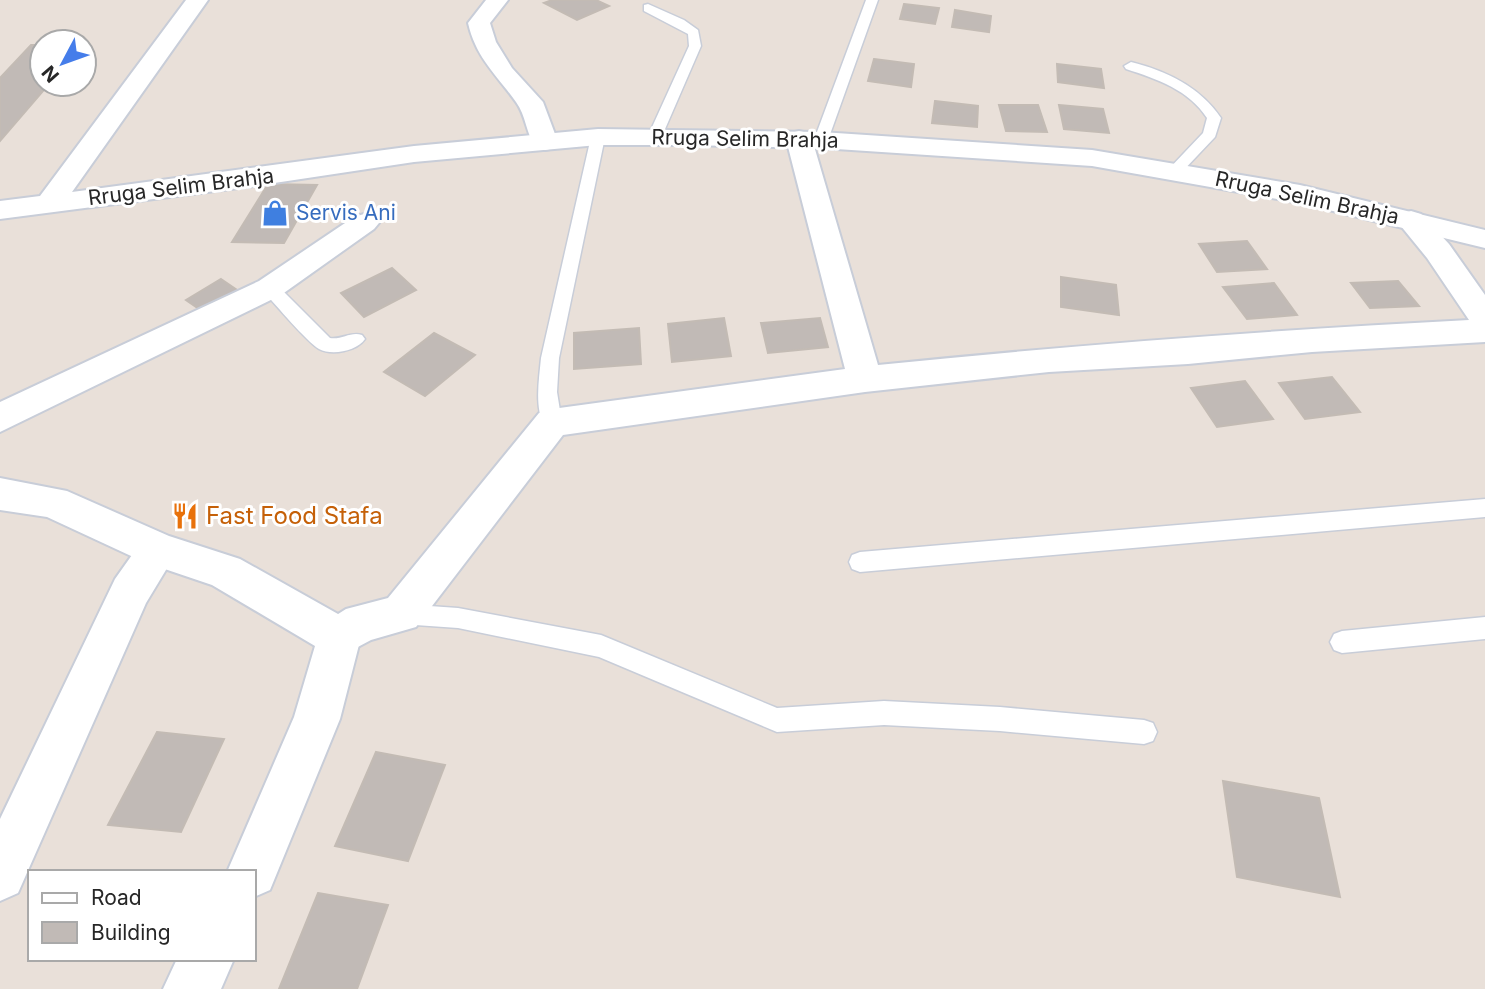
<svg xmlns="http://www.w3.org/2000/svg" width="1485" height="989" font-family="Inter,sans-serif">
	<style>
		.building { fill: #c1bab6; stroke: #c3bbb4; stroke-width: 2 }
		.lines { fill: none; stroke-linecap: round; stroke-linejoin: round }
		.service-casing { stroke: #c8cdd8; stroke-width: 3 }
		.minor-casing { stroke: #c8cdd8; stroke-width: 4 }
		.tertiary-casing { stroke: #c8cdd8; stroke-width: 4 }
		.service { fill: #fff; fill-rule: evenodd }
		.minor { fill: #fff; fill-rule: evenodd }
		.tertiary { fill: #fff; fill-rule: evenodd }
		.labels { text-anchor: middle; stroke-width: 6; stroke-linejoin: round; paint-order: stroke }
		.far-street-label { font-size: 21px; fill: #272727; stroke: #fff }
		.far-shop-label { font-size: 21px; fill: #366cbe; stroke: #fff; text-anchor: start }
		.food-label { font-size: 24px; fill: #c56008; stroke: #fff; text-anchor: start }
	</style>
	<rect width="100%" height="100%" fill="#e9e0d9"/>
	<path class="building" d="M552,0H596L609,6L577,20L544,3Z
		M904,4L939,8L935,24L900,19Z
		M955,10L991,16L989,32L952,27Z
		M31,45H42V84H49L0,141V78Z
		M874,59L914,64L911,87L868,81Z
		M1057,64L1101,69L1104,88L1058,82Z
		M935,101L978,106L977,127L932,123Z
		M999,105H1038L1047,132L1006,131Z
		M1059,105L1103,109L1109,133L1064,129Z
		M268,184L317,185L284,243L232,242Z
		M1247,241L1267,269L1217,272L1199,244Z
		M392,268L416,290L364,317L341,293Z
		M1061,277L1116,285L1119,315L1061,307Z
		M221,279L237,290L202,311L186,300Z
		M1398,281L1419,306L1370,308L1351,283Z
		M1274,283L1297,315L1247,319L1223,287Z
		M724,318L731,356L672,362L668,324Z
		M820,318L828,347L768,353L761,323Z
		M639,328L641,364L574,369V333Z
		M434,333L475,355L425,396L384,372Z
		M1332,377L1360,412L1305,419L1279,383Z
		M1245,381L1273,419L1217,427L1191,388Z
		M157,732L224,739L181,832L108,825Z
		M376,752L445,765L408,861L335,846Z
		M1223,781L1319,798L1340,897L1237,877Z
		M318,893L388,905L357,989H279Z"/>
	<g class="lines">
		<g class="service-casing">
			<path id="service" d="M866,0H878L828,140L826,143H816L814,140Z
				M648,4L684,20L698,30L701,46L662,136L655,140L648,136L689,46L688,34L644,11V5Z
				M1131,62C1167,71 1200,87 1221,118L1215,137L1179,175H1169L1166,172L1203,133L1207,118C1189,90 1157,79 1126,69L1124,66Z
				M598,133L605,137L559,358L557,392L562,423L559,428L552,430L545,428C534,408 539,380 541,358L591,137Z
				M270,282L276,284L330,338C342,340 351,331 362,335L365,339C357,351 332,356 319,349C306,341 276,305 264,292L261,288Z
				M1485,499V517L860,572L852,569L849,562L852,555L860,552Z
				M401,604L458,608L601,635L777,708L884,701L1000,707L1144,720L1153,723L1157,732L1153,741L1144,744L1000,731L884,725L777,732L599,657L458,628L401,624L393,621L389,614L393,607Z
				M1485,617V639L1342,653L1334,650L1330,642L1334,634L1342,631Z"/>
		</g>
		<g class="minor-casing">
			<path id="minor" d="M486,0H508L490,23L496,42L512,68L543,102L558,142L554,148L545,150L536,148C526,134 526,115 516,102C496,74 476,58 468,23Z
				M799,131L808,133L812,139L878,365C1075,345 1272,330 1469,320L1427,258L1396,220L1401,214L1411,211L1421,214L1449,244L1485,295V342L1312,352L1188,364L1049,372L865,392L563,435L416,627L371,640L339,657L324,651L317,637L324,623L346,609L388,598L539,413L552,409L845,369L786,139L790,133Z
				M364,214L374,217L379,223L374,229L281,295L0,432V402L259,281L354,217Z
				M158,533L172,538L178,550L146,603L18,893L0,901V819L115,579L144,538Z"/>
		</g>
		<g class="tertiary-casing">
			<path id="tertiary" d="M186,0H208L72,192L414,146L598,129L821,132L1092,150L1300,185L1485,230V248L1300,203L1092,166L821,148L687,145H598L414,162L261,185L0,219V201L40,196Z
				M0,478L67,491L169,536L240,559L354,623L361,637L340,719L270,890L254,897V872H227L294,717L315,646L212,585L144,562L47,517L0,510Z
				M177,959H234L221,989H163Z"/>
		</g>
		<use href="#service" class="service"/>
		<use href="#minor" class="minor"/>
		<use href="#tertiary" class="tertiary"/>
	</g>
	<defs>
		<g id="shop-bare" transform="scale(2.1)"><path d="M-5-2.5h2.3a2.7 3.5 0 0 1 5.4 0H5L5.5 6h-11ZM-1.5-2.5h3a1.5 2.3 0 0 0-3 0Z" fill="#3f7fe0" stroke="#fff" stroke-width="2.5" paint-order="stroke"/></g>
		<g id="restaurant-bare" transform="scale(2.1)"><path d="M-5-6h1v4h1v-4h1v4h1v-4h1v5L-1.5 .5V6h-2V.5L-5-1ZM5-6V6H3V1.5H1.5Q1.5-4 5-6Z" fill="#e8710a" stroke="#fff" stroke-width="2.5" paint-order="stroke"/></g>
	</defs>
	<g fill-rule="evenodd">
		<use href="#shop-bare" x="275" y="213"/>
		<use href="#restaurant-bare" x="185" y="516"/>
	</g>
	<g class="labels">
		<g class="far-street-label">
			<text transform="translate(745 139) rotate(1)" y="7">Rruga Selim Brahja</text>
			<text transform="translate(181 187) rotate(-7)" y="7">Rruga Selim Brahja</text>
			<text transform="translate(1307 198) rotate(12)" y="7">Rruga Selim Brahja</text>
		</g>
		<g class="far-shop-label">
			<text x="296" y="220">Servis Ani</text>
		</g>
		<g class="food-label">
			<text x="206" y="524">Fast Food Stafa</text>
		</g>
	</g>
	<rect x="28" y="870" width="228" height="91" fill="#ffffff" stroke="#a9a9a9" stroke-width="2"/>
	<rect x="42" y="893" width="35" height="10" fill="#ffffff" stroke="#a9a9a9" stroke-width="2"/>
	<text x="91" y="905" font-size="21" fill="#272727">Road</text>
	<rect x="42" y="922" width="35" height="21" fill="#c1bab6" stroke="#a9a9a9" stroke-width="2"/>
	<text x="91" y="940" font-size="21" fill="#272727">Building</text>
	<g transform="translate(63 63) rotate(229)"><circle r="33" fill="#ffffff" stroke="#a9a9a9" stroke-width="2"/>
	<path d="M0-5L12 26L0 18L-12 26Z" fill="#457dea"/>
	<text y="-10" font-size="19" font-weight="bold" text-anchor="middle" fill="#272727">N</text>
	</g>
</svg>
